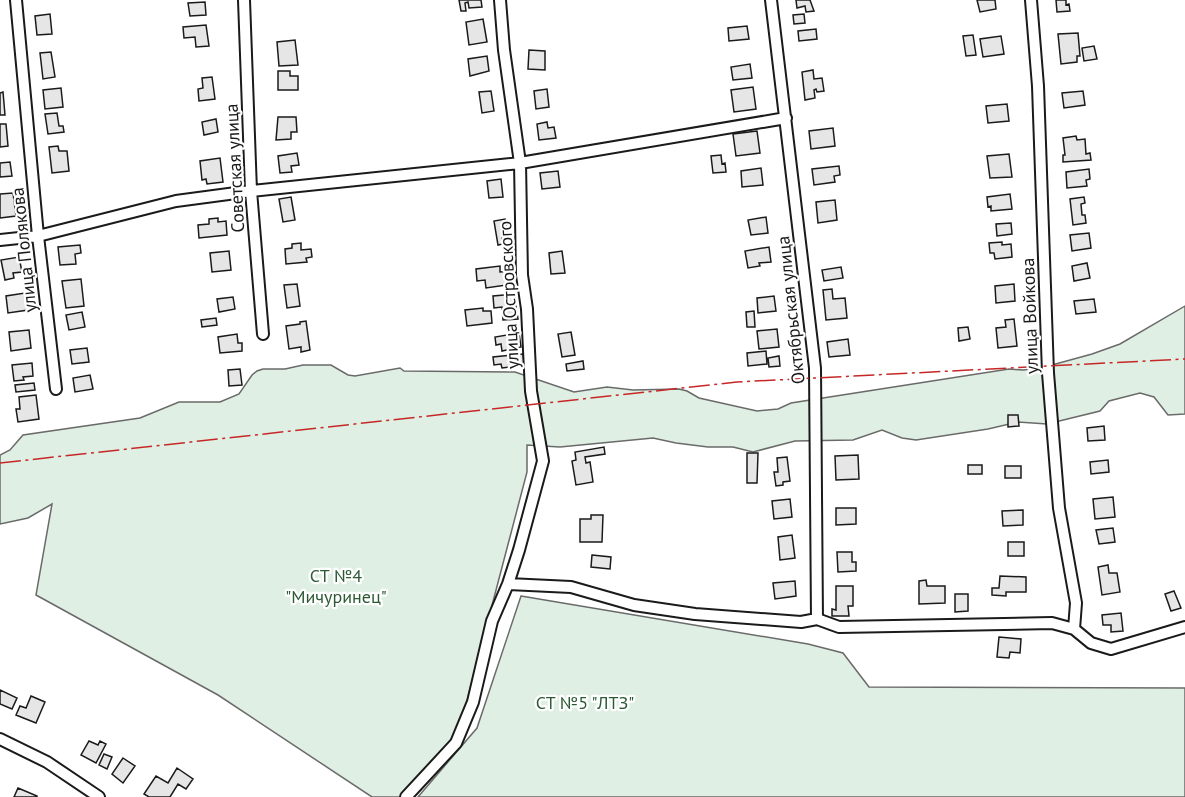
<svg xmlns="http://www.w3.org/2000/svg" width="1185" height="797" font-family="'PT Sans',sans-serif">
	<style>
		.green { fill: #e0efe3; stroke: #6a6a6a; stroke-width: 1.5 }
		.building { fill: #e6e6e6; stroke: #1a1a1a; stroke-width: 1.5 }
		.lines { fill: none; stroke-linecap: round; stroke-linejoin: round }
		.minor-casing { stroke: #1a1a1a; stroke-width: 14 }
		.minor { stroke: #fff; stroke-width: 10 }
		.power { stroke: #c62828; stroke-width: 1.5; stroke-dasharray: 21 4.5 3 4.5; stroke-linecap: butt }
		.labels { text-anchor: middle; stroke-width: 4.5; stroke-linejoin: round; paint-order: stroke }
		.street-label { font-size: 18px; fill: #1a1a1a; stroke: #fff }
		.park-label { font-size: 18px; fill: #2b5a34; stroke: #fff }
	</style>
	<rect width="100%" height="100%" fill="#fff"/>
	<path class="green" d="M1185,306V414L1168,415L1154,397L1140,393L1109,401L1100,411L1047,424L1018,422L988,429L916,440L902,438L882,430L853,440L795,441L753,452L733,447H708L676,443L653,438L560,447L527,445V472L458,735L406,797H372L218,695L36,595L52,504L28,518L0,524V455L10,450L23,435L140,418L179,402H220L239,394L252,375L257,371L263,369H285L303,365H331L348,375L355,376L400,368L404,371L515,372L574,392L607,387L633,390L679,389L687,391L699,398L757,411L778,409L791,403L1009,369L1023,370L1041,368L1092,354L1120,344Z
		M521,596L808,644L843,653L869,687L1185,688V797H418L477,728Z"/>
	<path class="building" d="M459,0H481L482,7L469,8L468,2L465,3L466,11H461Z
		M796,0H810L814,11L806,12L805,6L797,8Z
		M977,0H995L996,9L980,12Z
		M1056,0H1066V5L1069,4L1070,11L1057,12Z
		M205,2L206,15L190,16L188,3Z
		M50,14L52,34L37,35L35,16Z
		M804,14L805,23L794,24L793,15Z
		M483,19L487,42L469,45L466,22Z
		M206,25L209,46L196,47L195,37L184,38L183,27Z
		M747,26L749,39L729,41L728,28Z
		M816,29L817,39L799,41L798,31Z
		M1078,33L1080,56H1077V62L1061,64L1058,34Z
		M973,35L976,55L966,56L963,36Z
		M1001,36L1004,54L983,57L980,39Z
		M295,40L298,65L279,66L277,42Z
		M1094,46L1097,59L1084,61L1082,48Z
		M529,50L545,51V70L528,69Z
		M51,52L55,77L43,79L40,53Z
		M487,56L489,71L470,76L468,59Z
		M750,64L752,78L733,80L731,67Z
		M813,70L814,79L822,78L824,91L817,92L816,89L814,90L815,98L805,100L802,72Z
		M278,71H290V76H298V90H278Z
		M212,77L215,99L199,101L198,89L203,88L202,78Z
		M753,87L756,109L734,112L731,90Z
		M61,88L63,107L45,109L43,90Z
		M547,89L549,107L536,109L534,91Z
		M491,91L494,111L482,113L479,92Z
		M1083,91L1085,105L1064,108L1062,93Z
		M3,92L5,115H0V93Z
		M1007,104L1009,121L988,123L986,106Z
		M57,113L59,126H63L64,132L48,134L45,114Z
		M278,117H296L297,132H291V139L276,140Z
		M216,119L218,132L204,135L202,122Z
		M547,122L548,128L554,127L556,138L539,140L537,124Z
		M0,124H6L8,146L0,147Z
		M833,128L835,146L811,149L809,131Z
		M757,131L760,153L736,156L733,134Z
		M1076,136L1077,140L1085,139L1086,154L1090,153L1091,160L1063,162V155H1065L1063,138Z
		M58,146L59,151H67L69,171L52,173L49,147Z
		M297,153L299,165L291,166L292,172L280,173L278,156Z
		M1009,154L1012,177L990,178L987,156Z
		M721,155L722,164L725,163L726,172L713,173L711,156Z
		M220,158L223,182L207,184L206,179L202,180L200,161Z
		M10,162L12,176L0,177V163Z
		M839,166L840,175L834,176L835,182L814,185L812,169Z
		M761,168L763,185L742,187L741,171Z
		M1089,169L1090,179L1086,180L1087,186L1067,188L1066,172Z
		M558,171L560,187L542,189L540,173Z
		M501,179L503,197L489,198L487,181Z
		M13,193L16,216L0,218V194Z
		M1010,194L1012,209L991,211V206L988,207L987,197Z
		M291,197L295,220L283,222L279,199Z
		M1084,197L1085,203L1081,204L1082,215H1085L1086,223L1073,225L1070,199Z
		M835,200L837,220L818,223L816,202Z
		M766,217L768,233L751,235L748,220Z
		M218,218V222L226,221L227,235L199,238L198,225L209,224V219Z
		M505,219L508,236L502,238L503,244L498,245L494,221Z
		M1011,223L1012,234L997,236L996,224Z
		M1089,233L1091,248L1072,251L1070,235Z
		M1002,242V245L1011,244L1012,257L995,259L994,253H990L989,243Z
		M301,243V250L311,249L312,257L306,258L307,262L286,264L285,249L292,248V244Z
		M80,245L81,253L75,254L76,264L60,265L58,247Z
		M769,247L771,262L759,263L760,266L748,268L745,251Z
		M229,251L231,270L212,272L210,253Z
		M562,251L565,273L551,274L549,253Z
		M19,257L22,272L13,273L14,278L5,280L1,260Z
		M1087,263L1090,278L1074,281L1072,266Z
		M500,266V272L512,271L513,284L486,288L485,280L477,281L476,269Z
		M841,267L843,278L824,281L822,270Z
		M81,279L84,306L66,308L62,281Z
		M297,284L300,306L287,308L284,285Z
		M1014,284L1015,301L996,303L995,286Z
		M832,289L833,299L845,298L847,318L826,320L823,290Z
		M25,293L28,310L8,313L6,296Z
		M514,294L518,319L503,320L502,307L494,308L493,296Z
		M774,296L776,311L758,313L757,298Z
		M233,297L235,309L219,312L217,299Z
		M1094,299L1096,312L1076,314L1074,301Z
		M483,308V311H491L492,323L467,326L465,310Z
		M754,311L755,327H747L746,312Z
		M82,312L85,327L69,330L66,315Z
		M216,318L217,325L202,327L201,320Z
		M1014,319L1017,346L998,348L996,328L1006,327L1005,320Z
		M306,321L310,350L301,352V347L289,349L286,326L300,324V322Z
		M968,327L970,339L959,341L958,328Z
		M777,329L779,347L759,349L757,331Z
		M29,330L31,348L11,351L9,332Z
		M571,332L575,355L562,357L558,334Z
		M519,333L521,347L502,351L501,344L496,345L495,337Z
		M237,334L238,343H242V351L220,353L218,337Z
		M848,339L850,355L829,357L827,342Z
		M87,348L89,362L72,364L70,350Z
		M766,351L767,364L748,366L747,353Z
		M523,354L524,363L510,364L511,367L502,368L501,364L494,365L493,357Z
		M779,356L780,366L769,367L768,358Z
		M583,361L584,369L567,371L566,364Z
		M32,363L33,376L23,377L24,380L14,381L12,365Z
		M240,369L242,385L229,386L228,370Z
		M90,375L93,389L75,392L73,378Z
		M34,383L35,390L16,392L15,385Z
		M36,395L39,419L18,422L16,409H20L19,397Z
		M1008,415H1018L1019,426L1008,427Z
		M1104,426L1105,440L1088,441L1087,428Z
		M604,447L605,454L585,457L586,463L590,462L593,482L576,485L572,461L576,460L575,452Z
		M747,453H758L757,483H747Z
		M858,455L859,479L836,480L835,456Z
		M787,457L790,481L783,482V485L776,486L774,472H778L777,458Z
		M1108,460L1109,472L1091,474L1090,462Z
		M968,465H982V474H968Z
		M1005,466H1021V478H1005Z
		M1113,497L1115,517L1095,519L1093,499Z
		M790,499L792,517L774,519L772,501Z
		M836,508H856V524L836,525Z
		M1023,510V525L1003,526L1002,511Z
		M591,515H603L602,542H580V519H591Z
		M1113,528L1115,542L1099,544L1096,530Z
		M792,535L795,558L780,560L778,537Z
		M1008,542H1024V556H1008Z
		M837,552H852V562H856V571L838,572Z
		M592,555L611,557L610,569L591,567Z
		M1108,565L1109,573H1117L1120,592L1102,595L1098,567Z
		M1000,576L1026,577V592H1006V596L992,595V588H999Z
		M926,580L927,586H945V603L919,604V581Z
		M795,581L796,596L775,599L773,583Z
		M836,586H853V606H848L849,616H832V609L836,610Z
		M1174,591L1181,608L1171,611L1165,594Z
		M955,594H968V611L955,612Z
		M1121,613L1123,631L1111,632V625H1103L1102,615Z
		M999,637L1021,639L1020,653L1010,652L1009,658L997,657Z
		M0,690L17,698L12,709L0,704Z
		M31,696L45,702L36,723L16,715L20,706L26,708Z
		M89,741L98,745L100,741L106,744L96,763L81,755Z
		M104,754L112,757L107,769L99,765Z
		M123,758L135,766L123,783L112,774Z
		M177,768L193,779L186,789L178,784L170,797H149L144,794L156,776L168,783Z
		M18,788L37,796V797H14Z"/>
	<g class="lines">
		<g class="minor-casing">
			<path id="minor" d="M16,0L38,236L56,389
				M244,0L251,191L263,334
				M771,0L815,368L817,619
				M1031,0L1038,86L1048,373L1059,508L1076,603L1074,629
				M0,240L38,236L176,201L251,191L520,163L786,118
				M508,584L571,587L634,605L695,614L801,622L817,619L839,627L1052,623L1074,629L1091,643L1111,649L1185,627
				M0,739L47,762L99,797
				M406,797L456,743L473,702L492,621L508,584L519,550L543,461L531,391L527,309L522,275L520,163L504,50L500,0"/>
		</g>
		<use href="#minor" class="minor"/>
		<path class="power" d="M0,463L737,382L1185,359"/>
	</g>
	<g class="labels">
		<g class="street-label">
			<text transform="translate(235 168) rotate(-93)" y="6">Советская улица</text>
			<text transform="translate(24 250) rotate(-96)" y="6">улица Полякова</text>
			<text transform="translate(509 295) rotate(-93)" y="6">улица Островского</text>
			<text transform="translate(791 310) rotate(-96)" y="6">Октябрьская улица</text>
			<text transform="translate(1030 316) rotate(-92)" y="6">улица Войкова</text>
		</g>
		<g class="park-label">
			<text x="336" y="582">СТ №4<tspan x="336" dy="21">"Мичуринец"</tspan></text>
			<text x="585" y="709">СТ №5 "ЛТЗ"</text>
		</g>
	</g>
</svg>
